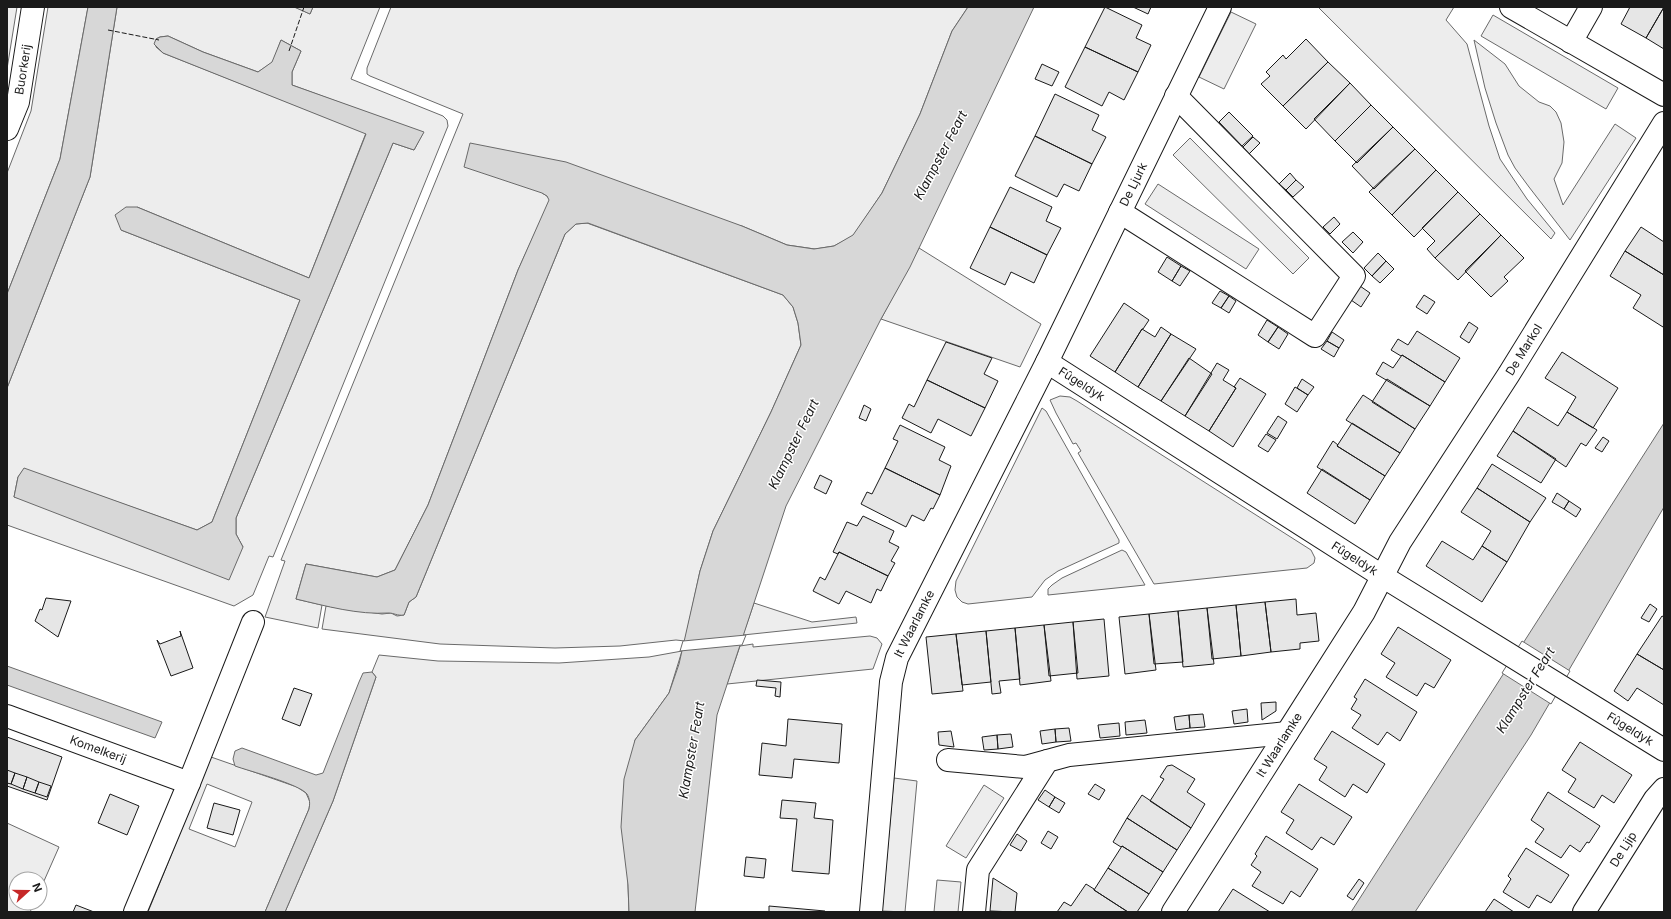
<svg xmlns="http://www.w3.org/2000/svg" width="1671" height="919" font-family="Inter,sans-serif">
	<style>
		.built { fill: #ededed; stroke: #6a6a6a; fill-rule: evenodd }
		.water { fill: #d7d7d7; stroke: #6a6a6a }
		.pier { fill: #fff; stroke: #6a6a6a }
		.building { fill: #e6e6e6; stroke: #1a1a1a }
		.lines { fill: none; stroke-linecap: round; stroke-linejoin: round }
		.minor-casing { stroke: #1a1a1a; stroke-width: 24 }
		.minor { stroke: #fff; stroke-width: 22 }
		.fence { stroke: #1a1a1a; stroke-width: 1; stroke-dasharray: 5 2; stroke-linecap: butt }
		.labels { text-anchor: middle; stroke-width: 3; stroke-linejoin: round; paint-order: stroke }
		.street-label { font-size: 12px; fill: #1a1a1a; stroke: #fff }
		.water-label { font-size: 13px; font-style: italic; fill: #1a1a1a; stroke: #fff }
	</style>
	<rect width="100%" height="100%" fill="#fff"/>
	<path class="built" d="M7,7H17L7,69Z
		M48,7H88L60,159L7,294V173L31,111Z
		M117,7H295L310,14L313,7H380L351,79L443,116L447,120L448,126L273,557L269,556L253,595L234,606L7,525V388L90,177ZM168,36L203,52L258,72L273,62L281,40L301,51L292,72V85L423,133L414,150L393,143L236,518V534L243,547L14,497L18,477L24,469L197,530L212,522L300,300L121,230L137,207L309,278L366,133L163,53L156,47V39L160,37Z
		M391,7H968L952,31L920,114L882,193L853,236L834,246L815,249L787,245L742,226L542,193L547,196L550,200L518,270L428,505L395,570L377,577L306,564L296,599L322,605L318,628L265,617L285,561L281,560L463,114L370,76L367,74V68Z
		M1318,7H1454L1446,20L1467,44L1489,126L1500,159L1527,199L1555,233L1551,239Z
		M1231,12L1256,24L1224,89L1199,77Z
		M1493,15L1618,88L1606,109L1481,36Z
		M1474,40L1505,64L1519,86L1539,102L1550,106L1556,112L1561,123L1564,142L1562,163L1554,179L1563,205L1615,124L1636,138L1570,240L1529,187L1515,168L1508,155L1496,123L1485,88Z
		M1190,138L1309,258L1293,274L1173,155Z
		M1158,184L1259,249L1246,269L1145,204Z
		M587,223L783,295L793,307L798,323L801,345L771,412L713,531L700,571L685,641L676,640L620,646L555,648L440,644L322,629L326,606L382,614L391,613L397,616L404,615L409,602L416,597L565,234L576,224Z
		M919,248L1041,324L1020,367L881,319Z
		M1060,396L1070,397L1077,401L1311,550L1315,558L1314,563L1307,568L1154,584L1078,453L1081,451L1076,443L1073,444L1056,413L1050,400Z
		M1042,408L1046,411L1119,540V543L1058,571L1045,580L1032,597L968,604L962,602L957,597L955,590L956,581Z
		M1122,550L1126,552L1145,585L1048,595V589L1052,585L1062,578Z
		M754,603L812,622L856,617L857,623L743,635Z
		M870,636L877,638L882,644L873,669L727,684L740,646L753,644V647Z
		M682,651L669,693L635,740L628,885L629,912H285L333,801L376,677L372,672L379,655L438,661L559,663L649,657Z
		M211,757L297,787L306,793L310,802L309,809L265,912H148ZM207,784L252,802L235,847L189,829Z
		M894,778L917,781L905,912L882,911Z
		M984,785L1004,798L966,858L946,846Z
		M7,823L59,847L40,890V879H16V903H34L30,912H7Z
		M937,880L961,882L958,912H934Z"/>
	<path class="water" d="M88,7H117L90,177L7,388V294L60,159Z
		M294,7H313L310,14Z
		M968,7H1034L910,267L881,319L786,506L717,715L695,912H629L628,885L621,827L624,779L635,740L669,693L679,664L700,571L713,531L771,412L801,345L798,323L793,307L783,295L588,223L576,224L565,234L416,597L409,602L404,615C397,616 394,613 389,613C358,615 326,606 296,599L306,564L377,577L395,570L428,505L518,270L549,200L547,196L542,193L464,167L470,143L566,162L742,226L787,245L814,249L834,246L853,235L882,193L920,114L952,31Z
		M168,36L203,52L258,72L272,62L281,40L301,51L292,72V85L424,132L414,150L393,143L236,518V534L243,547L229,580L14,497L18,477L24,468L197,530L212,522L300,300L121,230L115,215L126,207H137L309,278L366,134L163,53L154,44L156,39L160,37Z
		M1664,423V507L1531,735L1415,912H1351Z
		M7,666L162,722L155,738L7,685Z
		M372,672L376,677L333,801L285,912H265L309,809C310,804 310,799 307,794C299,784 249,771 235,766L233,759L235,751L242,748L316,775L323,773L359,682L363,673Z"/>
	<path class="pier" d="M746,635L742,645L680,651L683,641Z
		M1522,641L1570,671L1551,704L1502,673Z"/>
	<path class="building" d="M1105,7L1142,25L1136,38L1151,45L1138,72L1085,47Z
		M1133,7H1151L1148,14Z
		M1630,7H1664L1646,38L1621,24Z
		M1664,7V49L1646,38Z
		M1306,39L1328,62L1283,106L1261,84L1270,76L1266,72L1283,55L1286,59Z
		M1085,47L1138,72L1124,100L1109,92L1102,106L1065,87Z
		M1328,62L1350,83L1306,129L1283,106Z
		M1042,64L1059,72L1052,86L1035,79Z
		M1350,83L1371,105L1335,141L1314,119Z
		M1055,94L1099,115L1092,130L1106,137L1092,164L1035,136Z
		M1371,105L1393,127L1357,163L1335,141Z
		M1229,112L1253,136L1242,146L1219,122Z
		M1393,127L1415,149L1374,189L1352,166Z
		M1035,136L1092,164L1079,191L1064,184L1057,197L1015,176Z
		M1253,137L1260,143L1249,154L1243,147Z
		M1415,149L1436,170L1392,215L1369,192Z
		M1436,170L1458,192L1414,237L1392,215Z
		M1290,173L1296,180L1286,190L1279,184Z
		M1296,180L1304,187L1293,197L1286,190Z
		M1010,187L1052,207L1046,221L1061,228L1047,255L990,227Z
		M1458,192L1480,214L1435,258L1427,249L1435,241L1422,228Z
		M1480,214L1501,235L1458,280L1435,258Z
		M1334,217L1340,224L1330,234L1323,227Z
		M990,227L1047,255L1034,283L1011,272L1005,285L970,268Z
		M1641,227L1664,242V275L1625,251Z
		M1353,232L1363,242L1353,253L1342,242Z
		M1501,235L1524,258L1504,277L1508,281L1491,297L1465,271Z
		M1625,251L1664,275V325L1663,327L1633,308L1641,295L1610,276Z
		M1378,253L1386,261L1372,276L1364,268Z
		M1167,257L1181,266L1172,281L1158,272Z
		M1386,261L1394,269L1380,283L1372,276Z
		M1181,266L1190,271L1180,286L1172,281Z
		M1360,286L1370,293L1361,307L1351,300Z
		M1220,291L1229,296L1221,308L1212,303Z
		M1424,295L1435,302L1427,314L1416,307Z
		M1229,296L1236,301L1229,313L1221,308Z
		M1124,303L1149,320L1143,329H1142L1115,372L1090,356Z
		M1267,320L1278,327L1268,342L1258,335Z
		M1469,322L1478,328L1469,343L1460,337Z
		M1161,327L1171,334L1138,387L1115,372L1142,329L1155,337Z
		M1278,327L1288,334L1279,349L1268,342Z
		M1417,331L1460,358L1445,382L1402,355L1401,356L1391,350L1398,339L1408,345Z
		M1332,332L1344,340L1339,348L1327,341Z
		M1171,334L1196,349L1161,401L1138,387Z
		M1327,341L1339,348L1334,357L1321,349Z
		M946,342L992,358L984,374L998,381L985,408L927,380Z
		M1562,352L1618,388L1593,428L1567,412L1576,397L1545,378Z
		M1402,355L1445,382L1430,406L1376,374L1383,362L1393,368Z
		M1189,358L1212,374L1185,416L1161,401Z
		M1217,363L1229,370L1223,380L1236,388L1209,431L1185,416Z
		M1240,378L1266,394L1233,447L1209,431L1236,388L1234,387Z
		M1302,379L1314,387L1308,395L1297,388Z
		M1387,379L1430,406L1415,429L1372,402Z
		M927,380L985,408L971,436L938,419L931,433L902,418L909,404L914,407Z
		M1295,387L1308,395L1297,412L1285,404Z
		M1363,395L1415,429L1400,453L1346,420Z
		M864,405L871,409L866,421L859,418Z
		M1528,407L1558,426L1567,412L1597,430L1586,446L1581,443L1566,467L1513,431Z
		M1278,416L1287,422L1277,439L1267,433Z
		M1352,423L1400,453L1385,476L1337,446Z
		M900,425L945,447L939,460L951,466L940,495L885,468L898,441L893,439Z
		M1513,431L1556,459L1541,483L1497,456Z
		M1266,434L1276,440L1268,452L1258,446Z
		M1603,437L1609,441L1602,452L1595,448Z
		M1333,441L1338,445L1337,446L1385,476L1370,500L1317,467Z
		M1492,464L1546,498L1530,522L1477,488Z
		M885,468L940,495L933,509L931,508L924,521L912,515L906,527L861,504L867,492L872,494Z
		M1322,469L1370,500L1355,524L1307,493Z
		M820,475L832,481L826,494L814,488Z
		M1477,488L1530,522L1507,562L1482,546L1491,531L1461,512Z
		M1557,493L1569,501L1564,509L1552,502Z
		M1569,501L1581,509L1576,517L1564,509Z
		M863,516L894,531L889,542L899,547L891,561L895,563L888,576L839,552L838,554L833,552L847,522L857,526Z
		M1442,541L1473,560L1482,546L1507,562L1482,602L1426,566Z
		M839,552L888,576L881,591L877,589L871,603L846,591L839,604L813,591L820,577L825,580Z
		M46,598L71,601L58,637L35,621L40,609L42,610Z
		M1296,599L1297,615L1316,613L1319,641L1300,643V649L1271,652L1265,602Z
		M1265,602L1271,652L1241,656L1236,605Z
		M1650,604L1657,609L1649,622L1641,618Z
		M1236,605L1241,656L1212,659L1207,608Z
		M1207,608L1214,664L1183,667L1178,611Z
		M1178,611L1183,662L1154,664L1149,614Z
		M1149,614L1156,670L1125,674L1119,617Z
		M1662,616L1664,617V670L1637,654Z
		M1104,619L1109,676L1077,679L1073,622Z
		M1073,622L1078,673L1049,676L1044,625Z
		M1044,625L1051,681L1020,685L1015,628Z
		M1398,627L1451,660L1434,688L1425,683L1417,696L1386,677L1395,663L1381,654Z
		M1015,628L1020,679L999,681L1001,693L992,694L986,631Z
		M180,631L193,668L171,676L157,640L160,644L181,636Z
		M986,631L991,682L962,685L956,634Z
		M956,634L963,691L932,694L926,637Z
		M1637,654L1664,670V705L1637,688L1628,701L1614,691Z
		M1365,679L1417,712L1400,741L1387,732L1378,745L1352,728L1361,715L1351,709L1357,699L1354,697Z
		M757,680L781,682L780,697L775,696L776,688L756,686Z
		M294,688L312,694L300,726L282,719Z
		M1276,702V711L1262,720L1261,703Z
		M1247,709L1248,722L1234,724L1232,711Z
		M1203,714L1205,727L1190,728L1189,715Z
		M1189,715L1190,728L1176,730L1174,717Z
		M788,719L842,724L839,763L794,759L792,778L759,775L762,743L786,746Z
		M1145,720L1147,733L1126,735L1125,722Z
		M1119,723L1120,736L1100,738L1098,725Z
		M1069,728L1071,741L1056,742L1055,729Z
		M1055,729L1056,742L1042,744L1040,731Z
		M951,731L954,747L939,745L938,732Z
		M1332,731L1385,764L1367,793L1353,784L1345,797L1319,780L1327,767L1314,759Z
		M1011,734L1013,747L998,749L997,735Z
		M997,735L998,749L984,750L982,737Z
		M7,737L62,757L47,800L7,786Z
		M1580,742L1632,775L1614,803L1602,795L1594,808L1568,792L1576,779L1562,770Z
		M1172,765L1195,779L1187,792L1205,804L1191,828L1150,801L1164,779L1160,777L1167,766Z
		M7,770L15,773L11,784L7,783Z
		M15,773L27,777L23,789L11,784Z
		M27,777L39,782L35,793L23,789Z
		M39,782L51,786L47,797L35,793Z
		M1095,784L1105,790L1099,800L1088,794Z
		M1299,784L1352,817L1334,845L1321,837L1312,850L1286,833L1294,820L1281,812Z
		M1045,790L1055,797L1049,807L1038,800Z
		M1548,792L1600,826L1589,843L1587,842L1580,852L1570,845L1561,858L1535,842L1544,829L1531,820Z
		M110,794L139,806L127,835L98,823Z
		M1142,795L1191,828L1177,850L1127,818Z
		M1055,797L1065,803L1059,813L1049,807Z
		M782,800L816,803L814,818L833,820L829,874L792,871L797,819L780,818Z
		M214,803L240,810L233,835L207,828Z
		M1127,818L1177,850L1163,872L1122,846L1121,847L1113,842Z
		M1048,831L1058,837L1051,849L1041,843Z
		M1017,834L1027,841L1021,851L1010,845Z
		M1266,836L1318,869L1300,897L1291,891L1283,904L1252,886L1261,872L1251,865L1257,856L1255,854Z
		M1122,846L1163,872L1149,894L1108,868Z
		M1526,848L1569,875L1551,903L1537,895L1529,908L1503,892L1511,879L1508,876Z
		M746,857L766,859L764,878L744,876Z
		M1108,868L1149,894L1137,912H1128L1094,890Z
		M993,878L1017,893L1015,912L990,911Z
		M1359,879L1364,883L1353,900L1347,896Z
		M1086,884L1094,889V890L1128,912H1057L1064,902L1071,906Z
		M1233,889L1270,912H1218Z
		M1494,899L1514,912H1485Z
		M76,905L94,912H73Z
		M769,906L825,911V912H769Z"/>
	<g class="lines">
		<g class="minor-casing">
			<g id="minor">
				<path d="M1511,7L1664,95"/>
				<path d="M1571,42L1591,7"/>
				<path id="s1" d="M7,129L18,102L33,7"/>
				<path d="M1120,212L1315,336L1354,276L1176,96"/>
				<path id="s2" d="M1047,362L1382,576L1664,750"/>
				<path id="s3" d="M7,716L189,783L135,912"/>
				<path d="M948,760L1025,767L1047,761"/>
				<path d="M189,783L253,622"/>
				<path id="s4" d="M871,912L891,682L897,658L1047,362L1220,7"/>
				<path d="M974,912L978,870L1047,761L1069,755L1287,733"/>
				<path id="s5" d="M1173,912L1364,612L1400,542L1509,374L1664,123"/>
				<path id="s6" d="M1584,912L1655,799L1664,789"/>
			</g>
		</g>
		<use href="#minor" class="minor"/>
		<path class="fence" d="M108,30L159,40
			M289,51L304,7"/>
	</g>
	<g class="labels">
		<g class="street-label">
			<text dy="4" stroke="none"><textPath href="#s1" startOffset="62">Buorkerij</textPath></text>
			<text dy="4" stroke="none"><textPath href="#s4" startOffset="785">De Ljurk</textPath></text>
			<text dy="4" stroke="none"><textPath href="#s5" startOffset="663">De Markol</textPath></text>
			<text dy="4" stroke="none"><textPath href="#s2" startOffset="41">Fûgeldyk</textPath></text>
			<text dy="4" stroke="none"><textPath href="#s2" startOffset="365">Fûgeldyk</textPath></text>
			<text dy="4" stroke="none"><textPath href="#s4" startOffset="294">It Waarlamke</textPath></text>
			<text dy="4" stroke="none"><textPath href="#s2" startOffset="689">Fûgeldyk</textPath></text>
			<text dy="4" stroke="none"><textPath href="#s5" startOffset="198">It Waarlamke</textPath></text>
			<text dy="4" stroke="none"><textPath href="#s3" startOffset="97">Komelkerij</textPath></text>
			<text dy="4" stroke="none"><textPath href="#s6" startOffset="74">De Ljip</textPath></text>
		</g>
		<g class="water-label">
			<text transform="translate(940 155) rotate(-62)" y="5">Klampster Feart</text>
			<text transform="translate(793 444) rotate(-64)" y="5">Klampster Feart</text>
			<text transform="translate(1525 690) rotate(-58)" y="5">Klampster Feart</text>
			<text transform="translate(691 750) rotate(-80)" y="5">Klampster Feart</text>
		</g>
	</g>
	<rect width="1671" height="919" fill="none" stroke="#1a1a1a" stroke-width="16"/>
	<g transform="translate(28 891) rotate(69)"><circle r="19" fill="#ffffff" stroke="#a3a3a3"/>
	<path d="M0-3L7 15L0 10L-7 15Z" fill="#c62828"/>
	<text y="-6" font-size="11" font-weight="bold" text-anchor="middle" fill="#1a1a1a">N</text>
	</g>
</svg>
